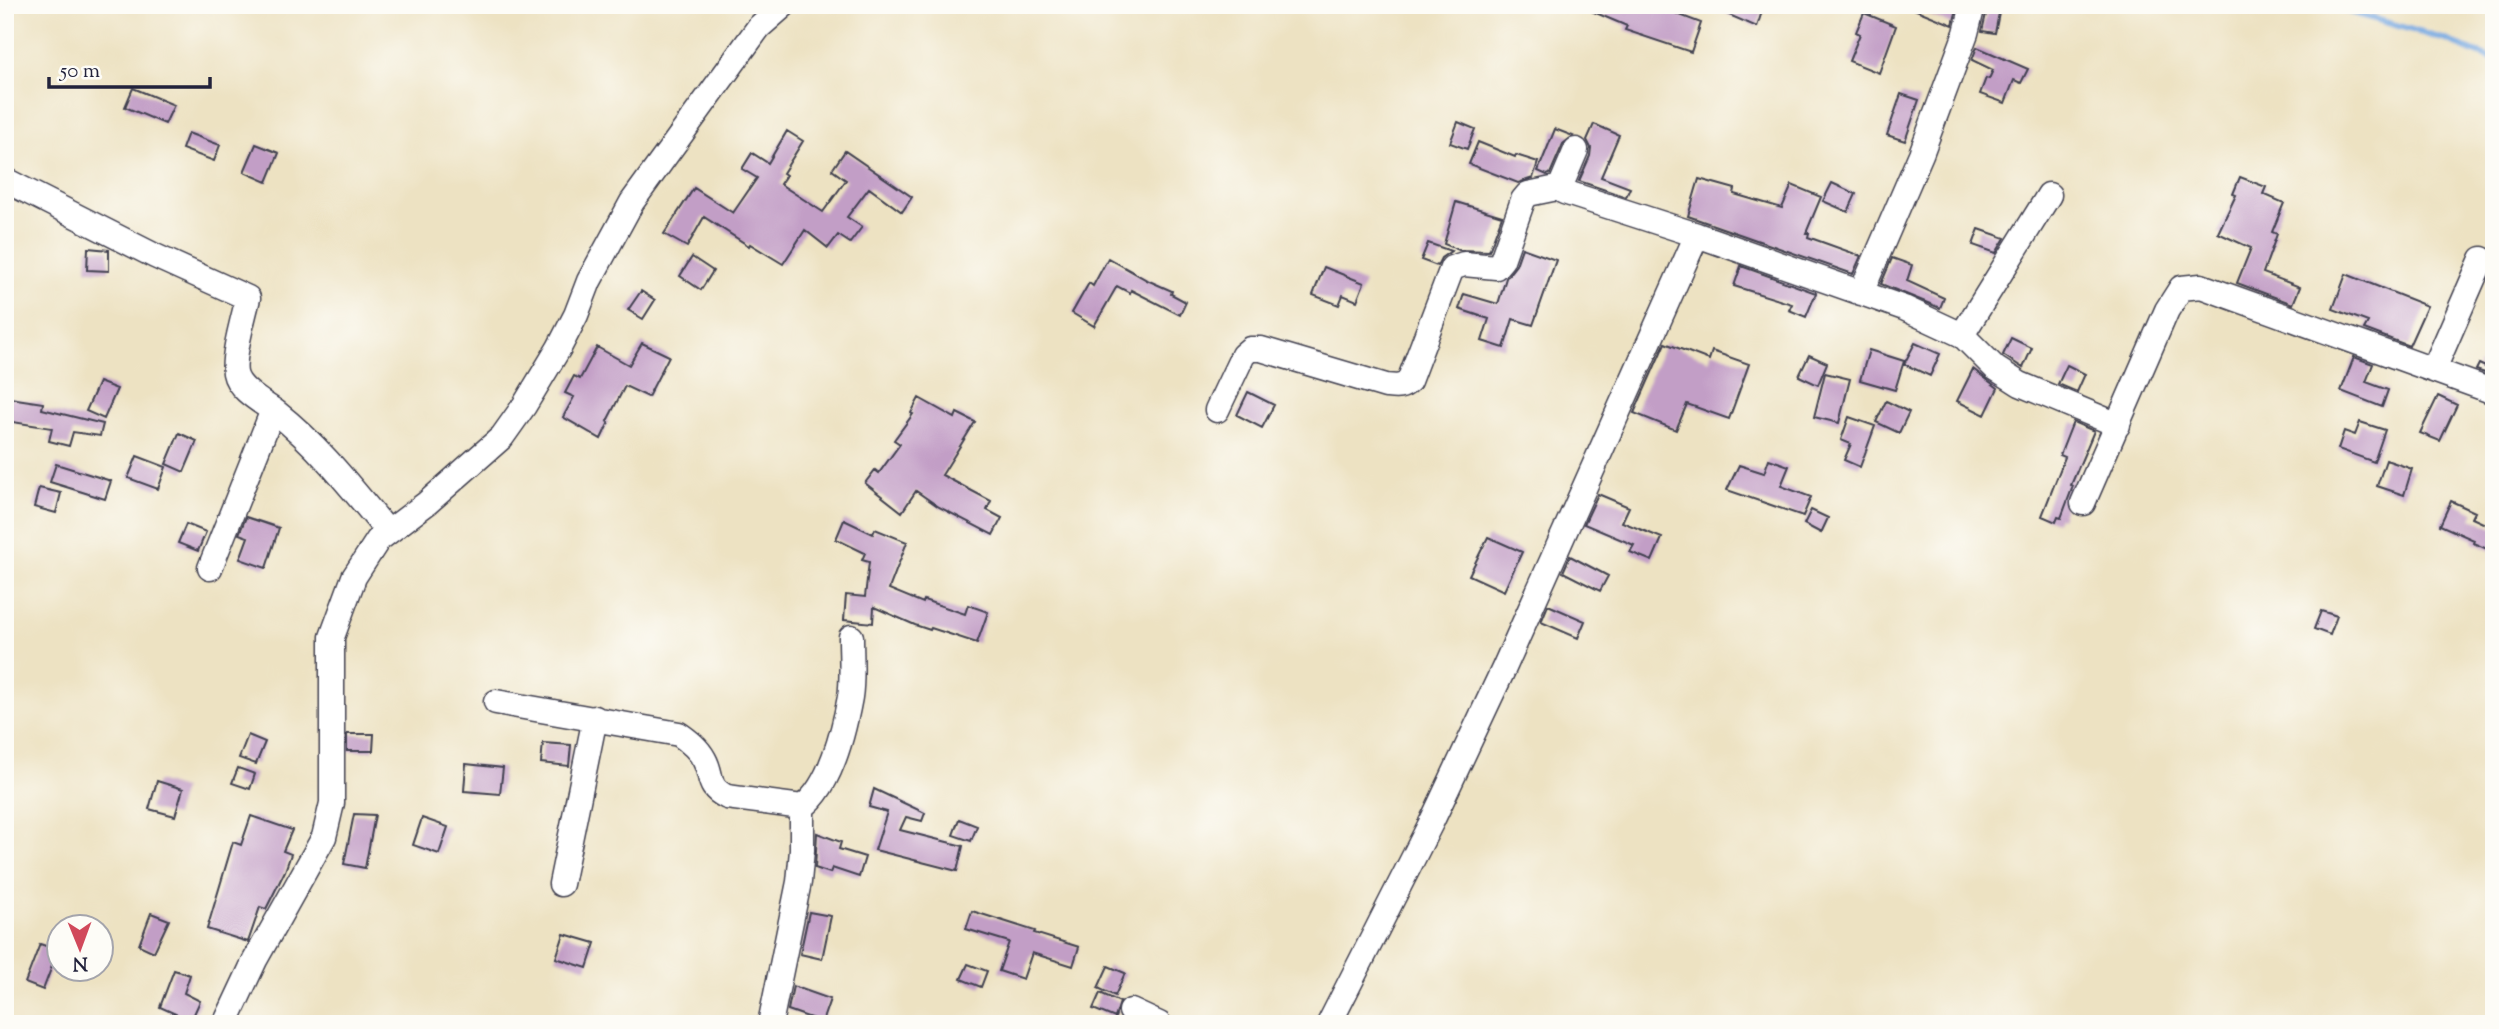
<svg xmlns="http://www.w3.org/2000/svg" width="2499" height="1029" font-family="'Sorts Mill Goudy',serif">
	<style>
		.lines { fill: none; stroke-linecap: round; stroke-linejoin: round }
		.stream { stroke: #74a7e0; stroke-width: 6 }
		.building { fill: #c29ec6 }
		.street-casing { stroke: #403f4f; stroke-width: 27 }
		.street { stroke: #fff; stroke-width: 24 }
	</style>
	<rect width="100%" height="100%" fill="#fdfcf7"/>
	<filter id="ink" filterUnits="userSpaceOnUse"><feTurbulence type="fractalNoise" baseFrequency=".0143" numOctaves="2"/><feDisplacementMap in="SourceGraphic" scale="14" xChannelSelector="R" yChannelSelector="G"/><feConvolveMatrix kernelMatrix="1 2 1 2 8 2 1 2 1" color-interpolation-filters="sRGB"/></filter>
	<filter id="wash" filterUnits="userSpaceOnUse"><feTurbulence type="fractalNoise" baseFrequency=".00686" numOctaves="4" result="noise"/><feDisplacementMap in="SourceGraphic" scale="28" xChannelSelector="R" yChannelSelector="G"/><feGaussianBlur stdDeviation="1.57" result="paint"/><feColorMatrix in="noise" values="0 0 0 0 0 0 0 0 0 0 0 0 0 0 0 0 0 1.4 0 .05"/><feComposite in="paint" operator="in"/></filter>
	<g filter="url(#wash)">
		<rect width="100%" height="100%" fill="#ede2c2"/>
		<g class="lines">
			<path class="stream" d="M2334,7L2446,40L2494,60"/>
		</g>
		<g id="blocks">
			<path class="building" d="M1577,5H1668L1679,10L1677,14L1701,23L1691,52L1625,30L1627,26Z
				M1706,5H1764L1757,27Z
				M1904,5H1958L1953,25Z
				M1987,10L1999,13L1995,33L1982,31Z
				M1864,13L1896,26L1879,73L1849,61L1860,34L1856,32Z
				M1977,47L2028,69L2021,83L2014,80L2005,103L1980,94L1986,78L1989,79L1993,70L1972,60Z
				M133,88L174,105L165,124L125,107Z
				M1901,94L1919,100L1905,141L1887,135Z
				M1458,122L1475,129L1467,149L1450,143Z
				M1594,124L1619,135L1601,177L1630,188L1626,197L1579,181L1590,156L1591,148L1587,140Z
				M1555,129L1573,136L1563,144L1550,174L1547,175L1538,171Z
				M787,131L803,141L783,173L786,175L780,184L823,212L846,180L832,170L845,151L912,197L902,212L869,188L847,217L862,227L850,243L838,235L828,248L805,230L783,264L750,244L749,246L704,217L687,247L664,234L694,188L733,213L757,178L742,169L752,153L768,163Z
				M188,133L220,145L214,161L182,149Z
				M1478,142L1515,157L1516,155L1538,162L1533,178L1518,183L1469,164Z
				M256,144L279,153L267,182L244,172Z
				M2240,177L2266,187L2263,194L2284,203L2272,232L2277,234L2263,273L2300,287L2293,304L2237,283L2251,248L2218,233L2236,195L2233,194Z
				M1699,179L1735,189L1734,194L1782,208L1792,185L1821,197L1806,233H1809L1808,237L1861,256L1853,274L1688,216Z
				M1832,183L1856,194L1848,212L1823,201Z
				M1456,202L1502,216L1489,251L1459,250L1444,244Z
				M1979,229L2005,238L1996,253L1973,245Z
				M1428,243L1451,251L1441,258L1437,266L1421,260Z
				M88,248L109,250V271L87,270Z
				M1522,248L1556,260L1533,325L1513,319L1504,348L1482,341L1489,319L1459,309L1464,294L1498,304L1506,278L1516,265Z
				M692,257L713,271L701,290L680,276Z
				M1108,258L1147,280L1172,291L1171,294L1186,302L1180,315L1131,290L1130,293L1117,286L1094,326L1072,313L1089,283L1093,286Z
				M1892,258L1912,265L1907,281L1944,298L1940,308L1881,284Z
				M1741,266L1816,293L1806,317L1789,310L1792,304L1734,286Z
				M1324,267L1364,283L1357,301L1343,295L1339,305L1313,295Z
				M2346,274L2427,306L2409,346L2364,329L2368,322L2333,309Z
				M641,291L655,300L643,319L628,310Z
				M2011,338L2032,348L2023,368L2003,355Z
				M642,343L669,356L648,397L625,386L607,421L609,422L601,439L563,417L574,397L565,393L574,376L580,379L597,347L629,365Z
				M1665,343L1709,360L1712,351L1749,364L1729,419L1687,404L1676,430L1634,413Z
				M1915,343L1940,354L1930,376L1904,364Z
				M1869,350L1904,361L1895,390L1860,380Z
				M1809,355L1827,363L1818,385L1799,376Z
				M2354,357L2373,364L2366,382L2388,390L2382,407L2341,391Z
				M2479,364L2494,371V376L2476,370Z
				M2067,365L2085,374L2077,392L2058,384Z
				M1973,369L1998,388L1985,415L1957,401Z
				M1825,373L1850,379L1839,423L1814,417Z
				M99,382L117,389L104,419L86,411Z
				M1248,392L1274,405L1262,428L1237,415Z
				M2438,396L2457,405L2440,441L2420,433Z
				M10,398L43,403L42,409L103,424L100,436L73,432L69,446L49,441L52,428L6,421Z
				M919,398L955,418L957,413L975,422L942,475L991,501L987,510L1002,518L993,535L939,507L916,491L902,512L865,483L875,470L879,473L900,444L894,440L913,414L911,413Z
				M1886,401L1909,412L1899,433L1876,422Z
				M1849,417L1875,426L1860,467L1844,460L1851,444L1841,440Z
				M2073,422L2094,431L2071,485L2073,486L2061,518L2058,517L2056,522L2042,516L2065,457L2060,455Z
				M2360,422L2385,430L2374,462L2338,449L2344,431L2355,435Z
				M179,433L197,441L184,472L166,464Z
				M137,456L166,467L158,489L128,478Z
				M1769,459L1789,466L1781,486L1811,497L1803,516L1727,490L1739,465L1764,473Z
				M2386,460L2412,469L2404,495L2377,486Z
				M56,464L111,481L105,499L50,482Z
				M39,488L61,493L56,513L34,507Z
				M1598,494L1629,507L1622,522L1662,538L1652,561L1630,552L1634,545L1584,524Z
				M2451,501L2475,512L2472,518L2494,528V552L2473,543L2474,540L2440,525Z
				M1811,510L1828,518L1821,533L1804,524Z
				M246,517L279,528L266,568L240,559L248,537L239,534Z
				M844,520L873,534L875,529L907,542L889,589L923,603L924,600L965,614L968,605L988,612L977,643L931,628L930,630L915,625L874,607L873,623L844,620L846,595L865,597L869,562L862,560L865,553L836,539Z
				M186,524L206,532L198,551L178,543Z
				M1488,537L1522,552L1504,591L1469,575Z
				M1570,556L1608,576L1600,591L1563,572Z
				M1548,605L1585,621L1578,638L1541,622Z
				M2321,611L2337,616L2330,635L2314,629Z
				M347,734H374L373,751H347Z
				M248,735L265,742L256,764L239,758Z
				M543,743L571,745L569,766L541,763Z
				M466,764L503,768L500,794L464,791Z
				M238,768L255,774L250,789L232,783Z
				M157,781L183,789L175,816L149,809Z
				M874,789L925,813L922,821L906,817L900,830L963,846L957,871L875,850L887,812L869,807Z
				M354,814L375,815L365,868L344,864Z
				M251,816L292,830L283,851L291,854L285,871L266,909L260,907L248,942L207,929L233,842L241,845Z
				M422,818L448,827L439,854L413,845Z
				M959,819L977,826L971,841L953,835Z
				M817,833L841,842L839,849L865,857L859,877L832,868L830,873L815,868Z
				M972,911L1035,931L1034,933L1079,947L1073,966L1032,953L1023,979L999,971L1009,942L966,929Z
				M809,912L831,916L822,959L800,954Z
				M151,913L169,920L154,952L139,945Z
				M564,934L595,943L587,968L556,958Z
				M40,944L58,950L43,990L25,983Z
				M968,964L987,971L981,987L961,979Z
				M1108,966L1125,973L1115,996L1098,988Z
				M174,970L190,975L184,993L200,1001L191,1021L160,1007Z
				M793,986L830,999L822,1022L788,1010Z
				M1100,993L1120,1002L1115,1018L1093,1009Z"/>
		</g>
	</g>
	<g filter="url(#ink)">
		<use href="#blocks" fill-opacity="0" stroke="#403f4f" stroke-width="2"/>
		<g class="lines">
			<g class="street-casing">
				<path id="street" d="M1576,150L1562,183L1564,192L1697,235L1904,308L1962,335L1995,368L2020,384L2118,425
					M5,180L155,256L248,298C244,316 232,356 235,373C238,390 264,403 277,413C320,447 353,490 388,532
					M1861,293L1921,154L1966,33L1973,5
					M1962,335L2049,195
					M2434,369L2482,259
					M1217,410L1243,355L1250,349H1261L1386,386C1396,387 1402,388 1409,381L1452,268L1464,264L1496,267L1502,260L1523,200L1528,194L1562,187
					M2083,503L2167,310L2181,288L2201,286L2494,392
					M210,568L273,410
					M496,702L679,734C689,741 698,748 704,759C714,777 705,786 727,797L802,807C830,788 844,730 850,697C853,678 851,657 851,637
					M561,884L595,718
					M1131,1011L1159,1024
					M225,1024L255,960L324,837L332,803V637L354,577L378,540L427,503L502,437L524,406L559,348L576,315L589,281L632,202L759,27L784,5
					M770,1024L799,882L802,850V807
					M1329,1024L1432,821L1504,668L1697,235"/>
			</g>
			<use href="#street" class="street"/>
		</g>
	</g>
	<rect width="2499" height="1029" fill="none" stroke="#fdfcf7" stroke-width="28"/>
	<g transform="translate(80 948) rotate(179)"><circle r="33" fill="#fdfcf7" stroke="#a5a5ac" stroke-width="2"/>
	<path d="M0-5L12 26L0 18L-12 26Z" fill="#d1495b"/>
	<text y="-10" font-size="19" font-weight="bold" text-anchor="middle" fill="#22223b">N</text>
	</g>
	<path d="M49 77v10h161v-10" fill="none" stroke="#22223b" stroke-width="3.5"/>
	<text x="60" y="77" font-size="21" fill="#22223b" stroke="#fdfcf7" stroke-width="5" paint-order="stroke">50 m</text>
</svg>
